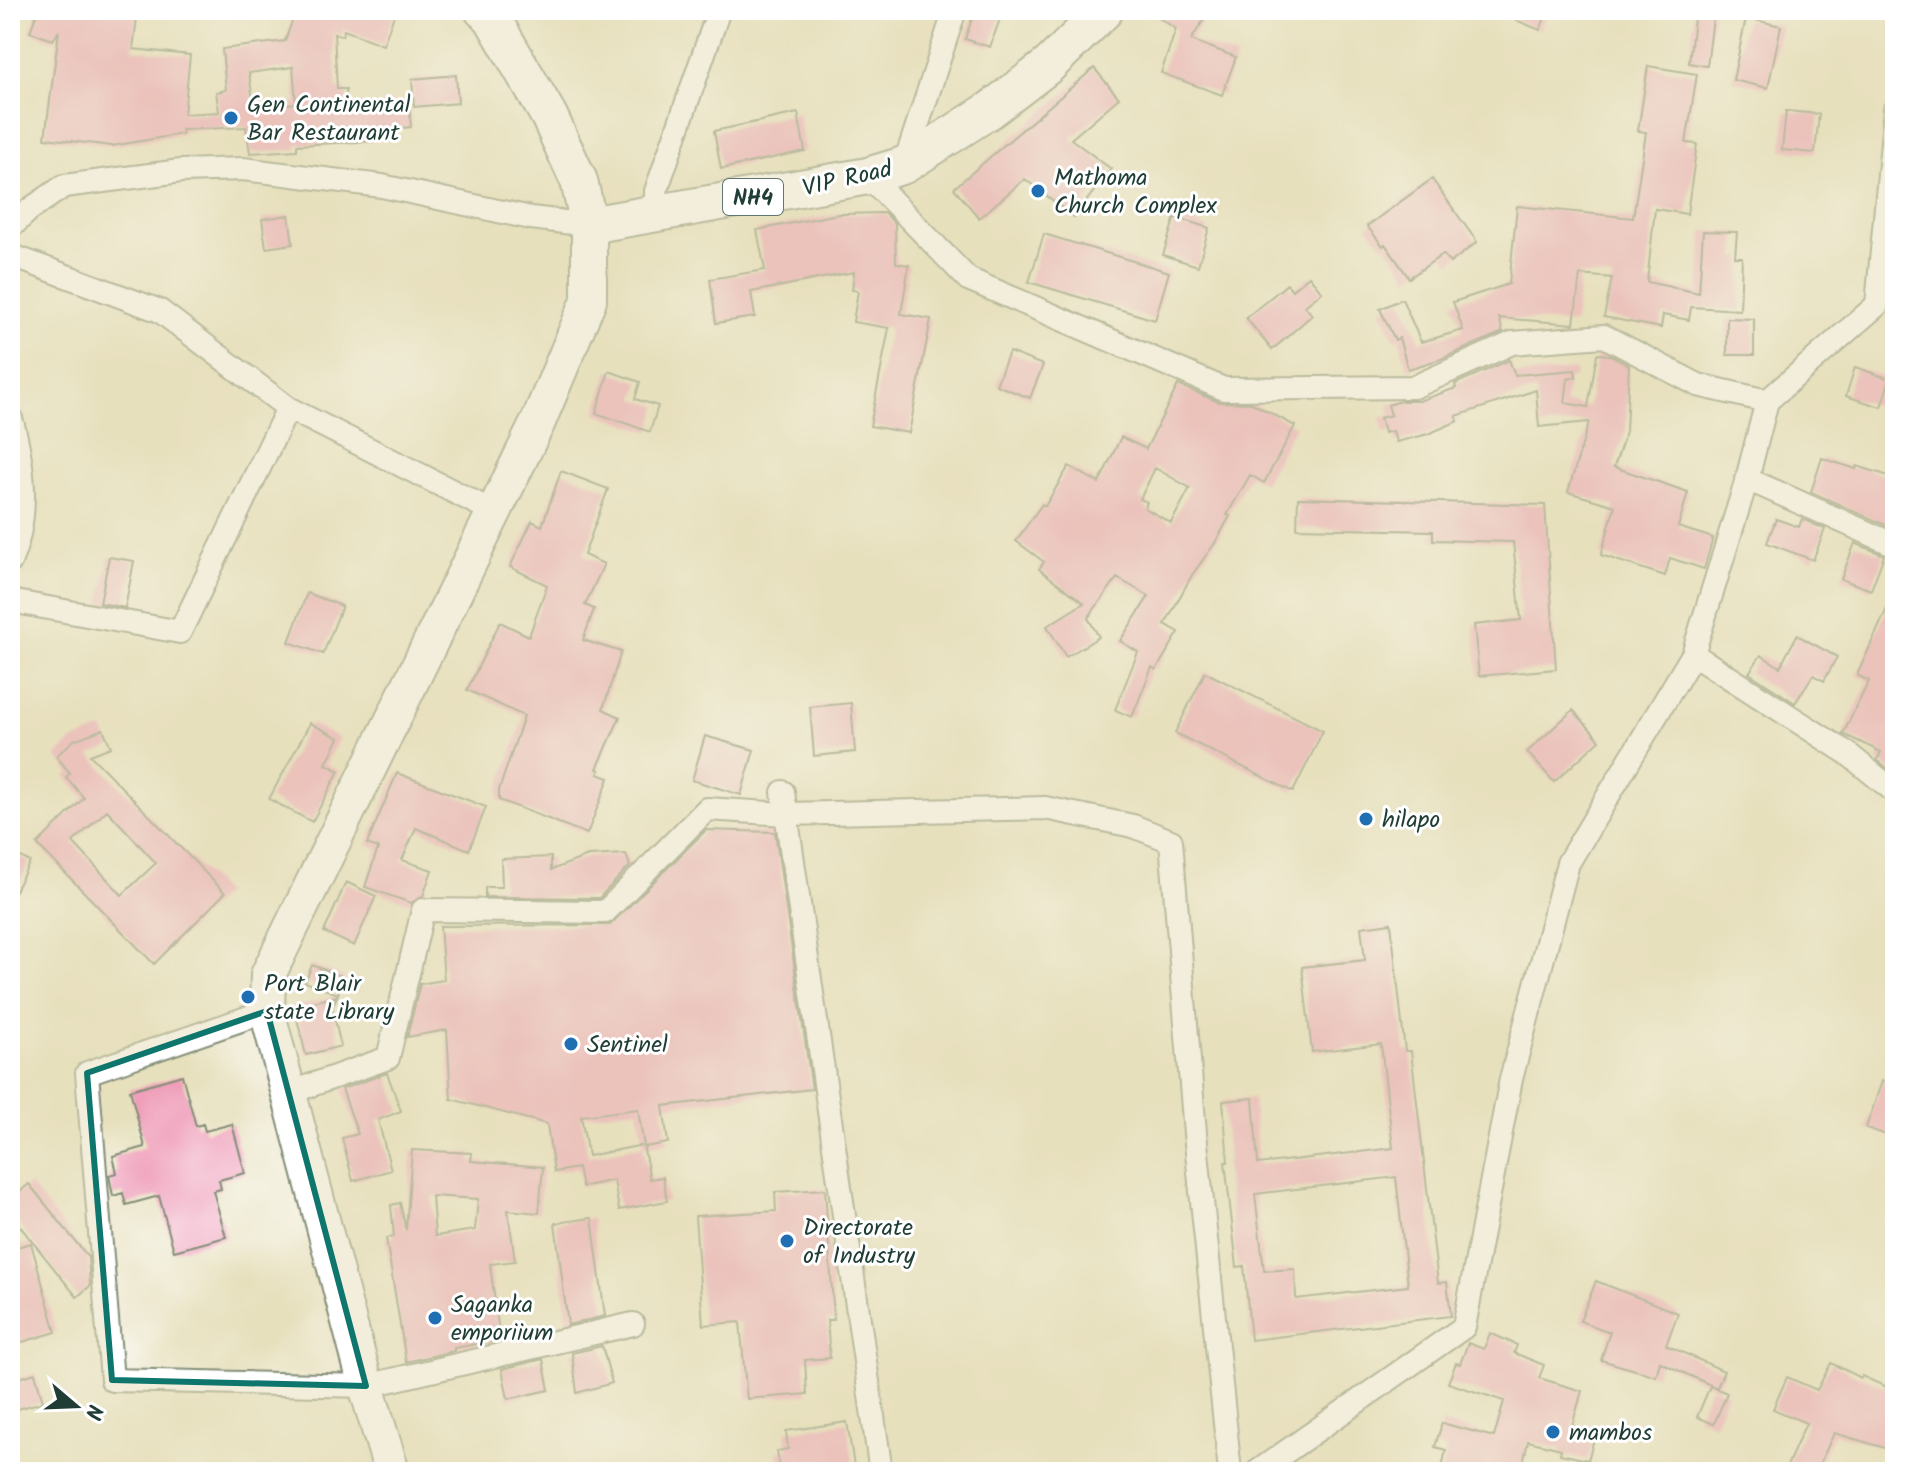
<svg xmlns="http://www.w3.org/2000/svg" width="1905" height="1482" font-family="Kalam,sans-serif">
	<style>
		.building { fill: #ef9fb9; fill-rule: evenodd }
		.lines { fill: none; stroke-linecap: round; stroke-linejoin: round }
		.minor-casing { stroke: #838e78; stroke-width: 26 }
		.primary-casing { stroke: #838e78; stroke-width: 38 }
		.trunk-casing { stroke: #838e78; stroke-width: 40 }
		.minor { stroke: #fff; stroke-width: 22 }
		.primary { stroke: #fff; stroke-width: 34 }
		.trunk { stroke: #fff; stroke-width: 36 }
		.marked { fill: none; stroke: #0f766e; stroke-width: 6; stroke-linejoin: round }
		.poi-dot { fill: #1f6fb2; stroke: #fff; stroke-width: 3 }
		.labels { text-anchor: middle; stroke-width: 6; stroke-linejoin: round; paint-order: stroke }
		.shield { fill: #fff; stroke: #627771; stroke-width: 2 }
		.shield-label { font-size: 22px; font-weight: bold; fill: #1f3d34 }
		.poi-label { font-size: 24px; fill: #1f3d34; stroke: #fff; text-anchor: start }
		.street-label { font-size: 24px; fill: #1f3d34; stroke: #fff }
	</style>
	<rect width="100%" height="100%" fill="#fff"/>
	<filter id="ink" filterUnits="userSpaceOnUse"><feTurbulence type="fractalNoise" baseFrequency=".0125" numOctaves="2"/><feDisplacementMap in="SourceGraphic" scale="16" xChannelSelector="R" yChannelSelector="G"/><feConvolveMatrix kernelMatrix="1 2 1 2 8 2 1 2 1" color-interpolation-filters="sRGB"/></filter>
	<filter id="wash" filterUnits="userSpaceOnUse"><feTurbulence type="fractalNoise" baseFrequency=".006" numOctaves="4" result="noise"/><feDisplacementMap in="SourceGraphic" scale="32" xChannelSelector="R" yChannelSelector="G"/><feGaussianBlur stdDeviation="1.8" result="paint"/><feColorMatrix in="noise" values="0 0 0 0 0 0 0 0 0 0 0 0 0 0 0 0 0 1.4 0 .05"/><feComposite in="paint" operator="in"/></filter>
	<g filter="url(#wash)">
		<rect width="100%" height="100%" fill="#e7e0bd"/>
		<g id="blocks">
			<path class="building" d="M38,10H138L133,49L190,55L184,114L219,112L216,92L226,90L222,49L285,41L296,10H396L383,45L344,30L342,36L334,33L337,89H346L347,111L383,109V104L409,102L411,127L378,130L379,141L297,145V150L250,153L246,127L182,130V134L112,146L45,138L59,31L53,40L30,32ZM293,67L296,103L254,108L249,73Z
				M975,10H1003L990,47L965,39Z
				M1147,10H1210L1191,40L1236,57L1222,95L1161,73L1176,29Z
				M1491,10H1548L1540,30Z
				M1695,10H1714L1707,66L1689,63Z
				M1746,18L1781,26L1768,88L1733,80Z
				M1648,66L1697,74L1686,143L1697,144L1687,214L1655,209L1647,282L1699,293L1703,231L1737,232L1735,257H1742L1740,310L1691,307L1689,320L1663,315L1661,328L1604,317L1612,278L1580,275L1574,324L1499,318L1503,332L1441,359L1408,369L1399,338L1395,340L1380,309L1402,299L1421,342L1463,330L1453,302L1509,284L1517,206L1633,218L1646,132L1638,131Z
				M1094,68L1119,98L1071,139L1111,169L1074,217L1025,179L979,218L954,188Z
				M456,75L458,103L414,107L412,79Z
				M1786,111L1819,114L1815,153L1782,150Z
				M798,113L805,151L721,169L714,131Z
				M1432,179L1477,242L1450,263L1443,254L1409,278L1385,244L1383,246L1367,226Z
				M885,213L895,224L896,263L909,265L901,314L931,319L909,433L870,426L889,328L853,322L858,291L852,290L854,272L751,292L755,317L716,323L710,279L765,270L757,230L838,214Z
				M289,215L293,244L266,248L262,219Z
				M1175,217L1209,228L1198,266L1163,255Z
				M1044,234L1169,272L1155,320L1029,282Z
				M1309,276L1322,292L1305,306L1312,315L1272,350L1246,318L1287,284L1292,290Z
				M1727,318L1754,319V355H1727Z
				M1009,352L1043,365L1030,398L996,385Z
				M1597,354L1610,355L1629,365L1626,431L1614,467L1688,492L1678,527L1713,538L1704,569L1670,558L1665,576L1601,555L1615,506L1568,492L1589,422L1539,427L1536,390L1456,416L1458,421L1428,434L1396,442L1393,431L1384,433L1380,418L1391,415L1388,405L1401,401H1419L1456,388L1455,384L1509,360L1515,375L1575,370L1576,377L1568,379L1565,403L1588,407Z
				M1855,367L1890,379L1881,407L1846,396Z
				M609,371L640,382L635,399L658,406L650,432L596,413Z
				M1178,385L1219,402L1252,403L1295,426L1264,483L1250,475L1227,515L1230,516L1215,543L1192,575L1165,624L1179,632L1156,670L1152,667L1132,717L1115,710L1138,652L1120,641L1149,596L1117,578L1088,618L1099,637L1066,657L1047,626L1084,603L1039,569L1044,562L1016,541L1042,504L1045,506L1069,466L1099,483L1121,437L1146,449ZM1155,468L1190,488L1171,523L1145,508L1147,502L1140,499Z
				M1822,458L1856,469L1857,466L1895,478V520L1892,528L1811,492Z
				M561,471L608,489L584,555L604,564L585,605L594,609L583,640L621,652L603,709L620,717L597,769L600,770L598,774L609,778L587,834L499,800V790L524,716L467,690L500,622L529,636L547,585L510,567L532,521L542,526Z
				M1298,498L1545,505L1556,669L1479,676L1474,625L1521,620L1513,542L1433,540V531L1297,528Z
				M1776,519L1799,527L1802,519L1825,529L1813,560L1767,543Z
				M1855,543L1884,555L1871,590L1841,579Z
				M109,557L134,561L125,608L100,603Z
				M1895,591V774L1877,760L1881,752L1843,734L1869,681L1857,675Z
				M307,593L342,606L323,654L289,642Z
				M1797,635L1837,657L1824,681L1813,675L1795,703L1749,673L1761,655L1780,667Z
				M1205,672L1323,731L1293,792L1175,733Z
				M851,703L855,752L814,756L810,707Z
				M1573,710L1600,740L1554,782L1527,752Z
				M310,723L339,738L326,764L339,771L312,822L269,799Z
				M103,729L111,747L90,755L225,893L154,964L37,844L84,798L66,777L70,773L56,756L74,740ZM107,810L156,863L122,895L73,842Z
				M705,736L754,750L741,795L692,780Z
				M397,773L486,807L469,850L416,828L402,860L432,870L423,896L411,903L365,887L378,848L367,844Z
				M706,830L775,832L812,1089L663,1106L668,1143L644,1147L638,1109L581,1116L588,1156L643,1145L650,1179L663,1177L667,1201L619,1210L614,1180L582,1187L578,1168L554,1172L547,1124L451,1099L447,1030L407,1037L420,984L444,980L440,926L610,925Z
				M10,851L30,862L10,900Z
				M626,854L630,866L599,898L485,897V887H502L501,859L551,857V870L588,856Z
				M346,882L376,896L354,946L324,932Z
				M1391,923L1405,1051H1411L1438,1283L1447,1282L1451,1316L1251,1340L1244,1266L1237,1267L1225,1162H1228L1223,1101L1253,1098L1258,1164L1393,1148L1381,1044L1312,1052L1302,967L1365,960L1361,927ZM1396,1177L1408,1286L1296,1299L1295,1269L1264,1271L1255,1194Z
				M312,965L344,977L338,994L305,982Z
				M337,996L332,1008L341,1046L306,1055L294,1007Z
				M387,1073L401,1111L378,1120L391,1170L353,1181L342,1138L358,1134L342,1089Z
				M182,1075L196,1126L203,1124L205,1131L232,1124L245,1173L219,1180L221,1189L213,1191L226,1237L174,1251L159,1196L126,1205L123,1193L113,1196L109,1175L117,1173L113,1156L145,1147L130,1090Z
				M1882,1081L1895,1086V1138L1866,1128Z
				M412,1150L472,1153L471,1161L543,1167L539,1213L508,1210L515,1261L490,1264L500,1340L454,1348V1351L406,1362L386,1238L394,1237L391,1205L400,1203L406,1230ZM432,1196L478,1199L475,1230L435,1236Z
				M29,1184L88,1257L90,1286L77,1297L10,1214V1200Z
				M825,1189L834,1320H827L830,1358L805,1360L807,1394L747,1399L740,1322L703,1325L695,1216L776,1211L775,1192Z
				M592,1218L605,1316L568,1325L555,1223Z
				M31,1243L56,1332L19,1343L10,1313V1249Z
				M1596,1281L1678,1313L1666,1345L1724,1371L1717,1388L1660,1362L1656,1376L1601,1360L1610,1332L1580,1321Z
				M1490,1333L1517,1345L1514,1353L1544,1365L1539,1378L1582,1391L1572,1426L1596,1432L1588,1460L1560,1454L1561,1449L1528,1441L1521,1472H1441L1446,1450L1435,1447L1442,1423L1494,1437L1504,1401L1448,1383L1456,1363L1460,1364L1468,1343L1484,1349Z
				M602,1346L612,1383L577,1393L572,1353Z
				M543,1359L549,1390L508,1399L502,1369Z
				M1831,1363L1861,1378L1862,1376L1895,1391V1440L1892,1450L1834,1433L1816,1472H1801L1787,1466L1806,1423L1773,1409L1787,1377L1817,1390Z
				M35,1373L43,1402L10,1411V1381Z
				M1710,1386L1727,1393L1714,1424L1697,1417Z
				M847,1422L855,1472H780L777,1451L788,1449L786,1431Z"/>
		</g>
	</g>
	<g filter="url(#ink)">
		<use href="#blocks" fill-opacity="0" stroke="#838e78" stroke-width="2"/>
		<g class="lines">
			<g class="minor-casing">
				<path id="minor" d="M905,163L955,10
					M868,176L968,279L1224,389L1414,387L1512,343L1604,336L1698,385L1767,401L1747,479L1693,654L1568,863L1511,1079L1464,1327L1257,1472
					M656,214V191L719,10
					M10,228L29,210L64,186L181,171L243,169L382,186L531,218L589,225
					M10,255L160,311L288,408L494,512
					M1767,401L1877,305L1895,109
					M10,415C24,462 30,516 10,562
					M1747,479L1895,545
					M10,601L180,632L288,408
					M1693,654L1847,753L1895,792
					M783,792L881,1472
					M267,1011L87,1073L112,1380L366,1386L633,1324
					M289,1093L388,1058L423,910L605,912L707,809L786,814L1045,808L1133,826L1171,841L1195,1133L1230,1472"/>
			</g>
			<g class="primary-casing">
				<path id="primary" d="M392,1472L366,1386L267,1011L268,975L538,422L589,300V225"/>
			</g>
			<g class="trunk-casing">
				<path id="trunk" d="M483,10L491,16L549,116L579,181L589,225L868,176L904,165L990,110L1049,65L1105,10"/>
			</g>
			<use href="#minor" class="minor"/>
			<use href="#primary" class="primary"/>
			<use href="#trunk" class="trunk"/>
		</g>
	</g>
	<path d="M0 0H1905V1482H0ZM267,1011L366,1386L112,1380L87,1073Z" fill="#e7e0bd" fill-opacity=".55" fill-rule="evenodd"/>
	<path class="marked" d="M267,1011L366,1386L112,1380L87,1073Z"/>
	<g class="poi-dot">
		<circle cx="231" cy="118" r="8"/>
		<circle cx="1038" cy="191" r="8"/>
		<circle cx="1366" cy="819" r="8"/>
		<circle cx="248" cy="997" r="8"/>
		<circle cx="571" cy="1044" r="8"/>
		<circle cx="787" cy="1241" r="8"/>
		<circle cx="435" cy="1318" r="8"/>
		<circle cx="1553" cy="1432" r="8"/>
	</g>
	<g class="labels">
		<rect class="shield" x="723" y="179" width="60" height="36" rx="6"/>
		<g class="shield-label">
			<text x="753" y="205">NH4</text>
		</g>
		<g class="poi-label">
			<text x="247" y="112">Gen Continental<tspan x="247" dy="28">Bar Restaurant</tspan></text>
			<text x="1054" y="185">Mathoma<tspan x="1054" dy="28">Church Complex</tspan></text>
			<text x="1382" y="827">hilapo</text>
			<text x="264" y="991">Port Blair<tspan x="264" dy="28">state Library</tspan></text>
			<text x="587" y="1052">Sentinel</text>
			<text x="803" y="1235">Directorate<tspan x="803" dy="28">of Industry</tspan></text>
			<text x="451" y="1312">Saganka<tspan x="451" dy="28">emporiium</tspan></text>
			<text x="1569" y="1440">mambos</text>
		</g>
		<g class="street-label">
			<text transform="translate(847 178) rotate(-13)" y="8">VIP Road</text>
		</g>
	</g>
	<rect width="1905" height="1482" fill="none" stroke="#fff" stroke-width="40"/>
	<g transform="translate(76 1406) rotate(109)" stroke="#ffffff" stroke-width="6" paint-order="stroke">
	<path d="M0-6L14 30L0 20L-14 30Z" fill="#1f3d34"/>
	<text y="-12" font-size="22" font-weight="bold" text-anchor="middle" fill="#1f3d34">N</text>
	</g>
</svg>
